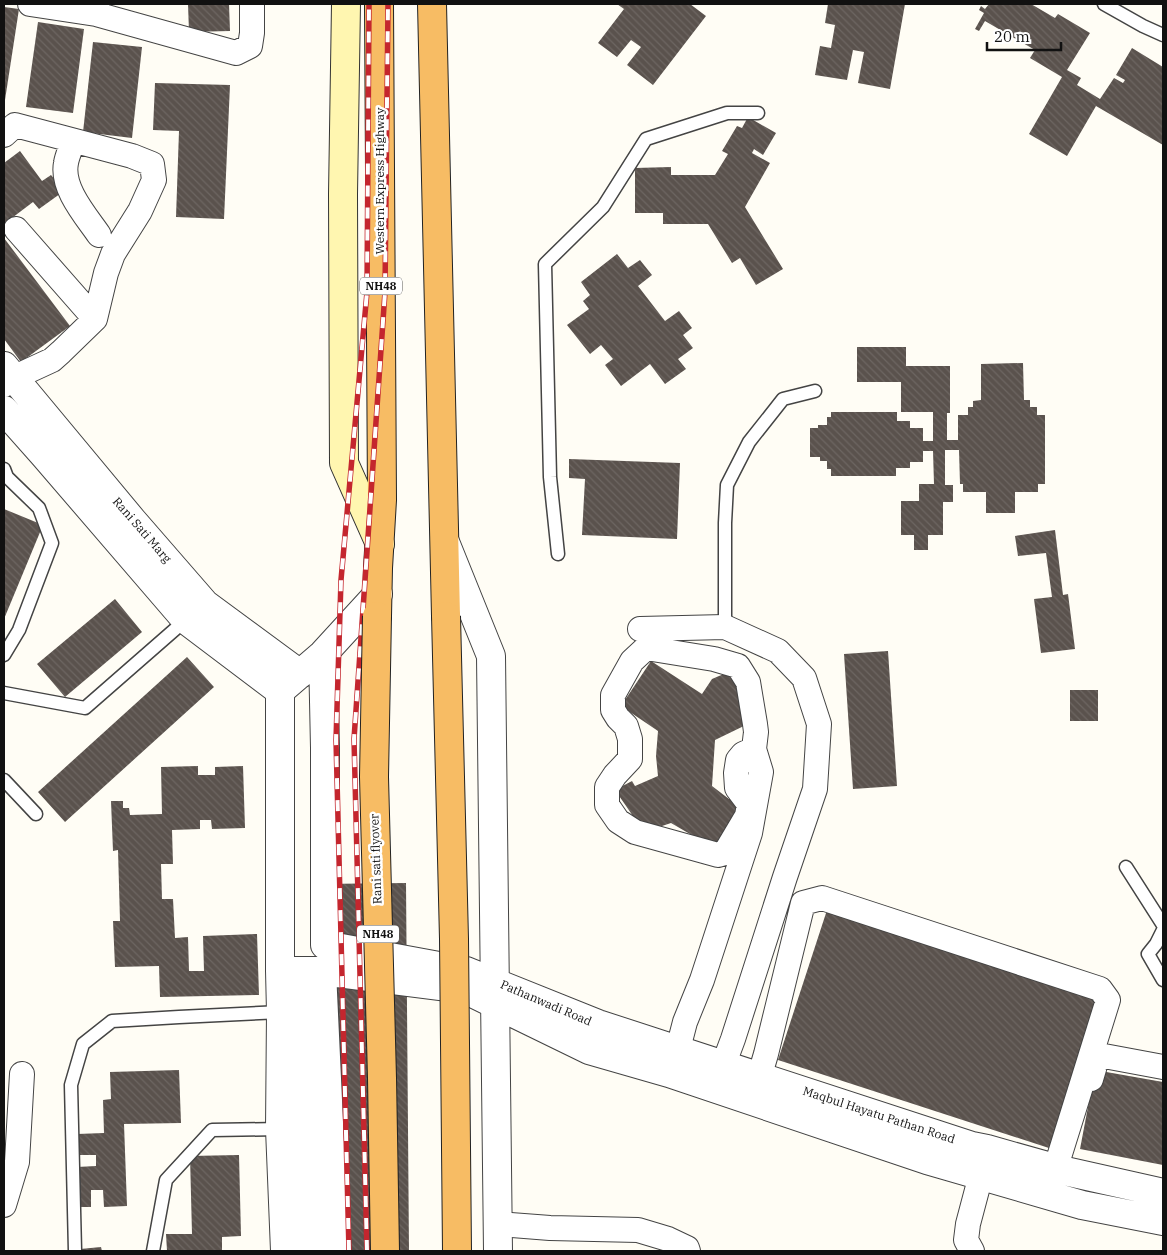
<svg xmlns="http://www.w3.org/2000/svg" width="1167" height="1255" font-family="'IBM Plex Serif',serif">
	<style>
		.building { fill: url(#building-back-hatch) }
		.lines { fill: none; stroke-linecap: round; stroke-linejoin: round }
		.service-casing { stroke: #444; stroke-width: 15 }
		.minor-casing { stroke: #444; stroke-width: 26 }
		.tertiary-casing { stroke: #444; stroke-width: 30 }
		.secondary-casing { stroke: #333; stroke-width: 30 }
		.trunk-casing { stroke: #222; stroke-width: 30 }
		.service { stroke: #fff; stroke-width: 12 }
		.minor { stroke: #fff; stroke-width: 24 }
		.tertiary { stroke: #fff; stroke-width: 28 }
		.secondary { stroke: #fff6b0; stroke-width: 28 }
		.trunk { stroke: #f7bc64; stroke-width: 28 }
		.rail-casing { stroke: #c4262e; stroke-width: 5.5 }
		.rail { stroke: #fff; stroke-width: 4; stroke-dasharray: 11; stroke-linecap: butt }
		.trunk-bridge-casing { stroke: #222; stroke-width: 30; stroke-linecap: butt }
		.trunk-bridge { stroke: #f7bc64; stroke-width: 28 }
		.labels { text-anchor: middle; stroke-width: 5; stroke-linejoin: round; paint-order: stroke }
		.shield { fill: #fff; stroke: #585858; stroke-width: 1 }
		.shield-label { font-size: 11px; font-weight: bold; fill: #111 }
		.street-label { font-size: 12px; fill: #111; stroke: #fff }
	</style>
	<defs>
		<pattern id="building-back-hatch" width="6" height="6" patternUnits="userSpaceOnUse" patternTransform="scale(1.25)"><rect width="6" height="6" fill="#5a524d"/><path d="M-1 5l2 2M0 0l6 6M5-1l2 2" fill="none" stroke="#6d6662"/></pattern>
	</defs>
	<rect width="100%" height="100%" fill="#fffdf5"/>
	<path class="building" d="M188,4H229L230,31L189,32Z
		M617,4H690L706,16L653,85L627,65L641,47L631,40L617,57L598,43L624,9Z
		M828,4H905L890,89L858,83L864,52L853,50L847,80L815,75L820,46L831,48L835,25L825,23Z
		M989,4H996L998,5L999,4H1031L1055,18L1058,14L1090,33L1067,70L1081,78L1077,85L1100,99L1114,78L1123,83L1125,80L1116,75L1132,48L1163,67V145L1096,106L1067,156L1029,134L1062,77L1030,58L1035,50L985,21L979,31L975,29L984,13L979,10L981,6L985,9Z
		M4,7L19,9L5,100H4Z
		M38,22L84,29L73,113L26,107Z
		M93,42L142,47L132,138L83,132Z
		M155,83L230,85L224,219L176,217L179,131L153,130Z
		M748,117L776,133L763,155L754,149L752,153L770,163L745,207L783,269L756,285L740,258L732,263L708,224H663V213H635V168L671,167V175H715L728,154L722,151L737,126L742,128Z
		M20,151L42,181L51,175L64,191L39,209L33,202L4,224V163Z
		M4,238L70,326L21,362L4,339Z
		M617,254L628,268L640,260L652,275L638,286L665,321L679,311L692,328L683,335L693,348L678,359L686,369L665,384L650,364L621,386L605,365L613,359L601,345L590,354L567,325L589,309L583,301L590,295L581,282Z
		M857,347H906V366H950V413H947V440H958V415H968V407H973V401L981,400V364L1023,363L1024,400H1030V407H1037V415H1045V484H1038V492H1015V513H986V492H963V484H960L959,450H945V485H953V502H943V535H928V550H914V535H901V501H919V484H934L933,451H923V462H910V468H896V476H831V469H827V461H820V457H810V428H818V425H827V417H831V412H897V421H910V428H923V441H933V412H901V382H857Z
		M569,459L680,463L677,539L582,535L585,479L569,478Z
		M4,509L43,525L4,619Z
		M1055,530L1063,595L1068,594L1075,649L1041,653L1034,599L1052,597L1046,553L1018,556L1015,536Z
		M115,599L142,632L65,697L37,664Z
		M888,651L897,786L853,789L844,654Z
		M187,657L214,687L65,822L38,792Z
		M651,661L702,694L712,679L733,670L750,723L715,740L712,786L729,799L734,796L747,809L713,849L702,841L671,823L644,832L615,790L632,781L635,786L658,776L656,756L658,731L621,706Z
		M1070,690H1098V721H1070Z
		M198,766V775H215V767L243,766L245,828L212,829L211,820H200V829L172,830L173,864H161L162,899H173L175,938L188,937L189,971H204L203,936L257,934L259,995L160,997L159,966L115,967L113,921H120L118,850L113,851L111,801H123V808H129L130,815L162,814L161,767Z
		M406,883L409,1251H322L319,884Z
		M827,910L1101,999L1052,1149L778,1060Z
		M179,1070L181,1123L124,1124L127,1206L104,1207L103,1190H91V1207H79L77,1167L96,1166V1155H77V1134L104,1133L103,1100L111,1099L110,1072Z
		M1095,1070L1163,1082V1165L1080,1149Z
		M239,1155L241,1236L222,1237V1251H167L166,1234H192L190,1156Z
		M101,1247L102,1251H70V1250Z"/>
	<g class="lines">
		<g class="service-casing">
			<path id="service" d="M1104,4L1143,26L1163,35
				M4,469L7,477L39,508L52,543L19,630L4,655
				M558,554L550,477L545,264L603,207L646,139L727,113H758
				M725,627V523L727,485L749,442L783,399L815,391
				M4,693L85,708L188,618
				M4,780L36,814
				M1126,867L1163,925
				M1163,930L1156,944L1148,954L1163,980
				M75,1251L71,1085L83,1044L112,1021L179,1017L281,1012
				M153,1251L166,1180L212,1130L280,1129"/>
		</g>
		<g class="minor-casing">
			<path id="minor" d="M30,4L96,14L97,4
				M96,14L236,53L250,46L252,33V4
				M4,135L15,125L132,156L152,164L154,180L140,211L113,254L106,273L95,319L61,352L52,360L13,378L4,385
				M73,141C71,148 67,156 66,163C61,188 86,216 99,235
				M16,229L95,319
				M640,629L725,627L778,651L804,678L819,724L815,789L785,877L733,1039L717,1082
				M671,1067L678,1049L685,1022L702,980L750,833L761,772L754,749L756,732L755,724L748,682L738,666L714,659L646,648L632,661L613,695V710L618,718L626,726L630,739V759L615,775L607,787V805L618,821L635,832L718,855L725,853L747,816L749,804L737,788L736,773L738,760L743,754L754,749
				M1091,1079L1096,1062L1104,1056L1163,1067
				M754,1095L766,1054L803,903L822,898L1100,989L1108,1000L1050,1186
				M4,1205L17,1162L22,1074
				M498,1224L550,1228L638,1230L668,1239L687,1248L688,1251
				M972,1251L966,1240L968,1224L981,1175"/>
		</g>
		<g class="tertiary-casing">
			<path id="tertiary" d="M4,366L132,520L205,604L300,674
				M4,410L44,455L186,620L280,691
				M445,542L491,656L498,1251
				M323,654L325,748V945L466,971L598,1024L972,1146L987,1149L1065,1171L1163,1193
				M280,971H322L464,989L589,1050L669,1073L927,1160L1082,1205L1163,1221
				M322,971L335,1251
				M305,987L309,1251
				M285,1251L280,1129L281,1012L280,971V691L323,654L378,594"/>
		</g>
		<g class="secondary-casing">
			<path id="secondary" d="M346,4L343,194L344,463L380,544"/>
		</g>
		<g class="trunk-casing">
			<path id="trunk" d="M432,4L446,616
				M377,616L378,568L382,500L379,4"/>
		</g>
		<use href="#service" class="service"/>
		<use href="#minor" class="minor"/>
		<use href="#tertiary" class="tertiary"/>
		<use href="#secondary" class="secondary"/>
		<use href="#trunk" class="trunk"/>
		<g class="rail-casing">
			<path id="rail" d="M349,1251L336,740L341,580L367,292L369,4
				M367,1251L354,739L385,292L388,4"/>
		</g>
		<use href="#rail" class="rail"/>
		<g class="trunk-bridge-casing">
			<path id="trunk-bridge" d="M377,616L374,777L382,1078L385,1251
				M446,616L454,939L457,1251"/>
		</g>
		<use href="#trunk-bridge" class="trunk-bridge"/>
	</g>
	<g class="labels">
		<g class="shield">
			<rect x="360" y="277.5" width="42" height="17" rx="4"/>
			<rect x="357" y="925.5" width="42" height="17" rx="4"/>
		</g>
		<g class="shield-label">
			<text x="381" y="290">NH48</text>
			<text x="378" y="938">NH48</text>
		</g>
		<g class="street-label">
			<text transform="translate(380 181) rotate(-90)" y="4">Western Express Highway</text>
			<text transform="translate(142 530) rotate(49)" y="4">Rani Sati Marg</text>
			<text transform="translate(376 859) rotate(-92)" y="4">Rani sati flyover</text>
			<text transform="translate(546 1003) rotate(23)" y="4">Pathanwadi Road</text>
			<text transform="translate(879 1115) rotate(18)" y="4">Maqbul Hayatu Pathan Road</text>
		</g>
	</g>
	<rect width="1167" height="1255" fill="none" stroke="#111111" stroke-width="10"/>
	<path d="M987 42v8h74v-8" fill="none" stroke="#111111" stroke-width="2.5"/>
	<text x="994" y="42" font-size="15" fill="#111111" stroke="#ffffff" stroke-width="4" paint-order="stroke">20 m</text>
</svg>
